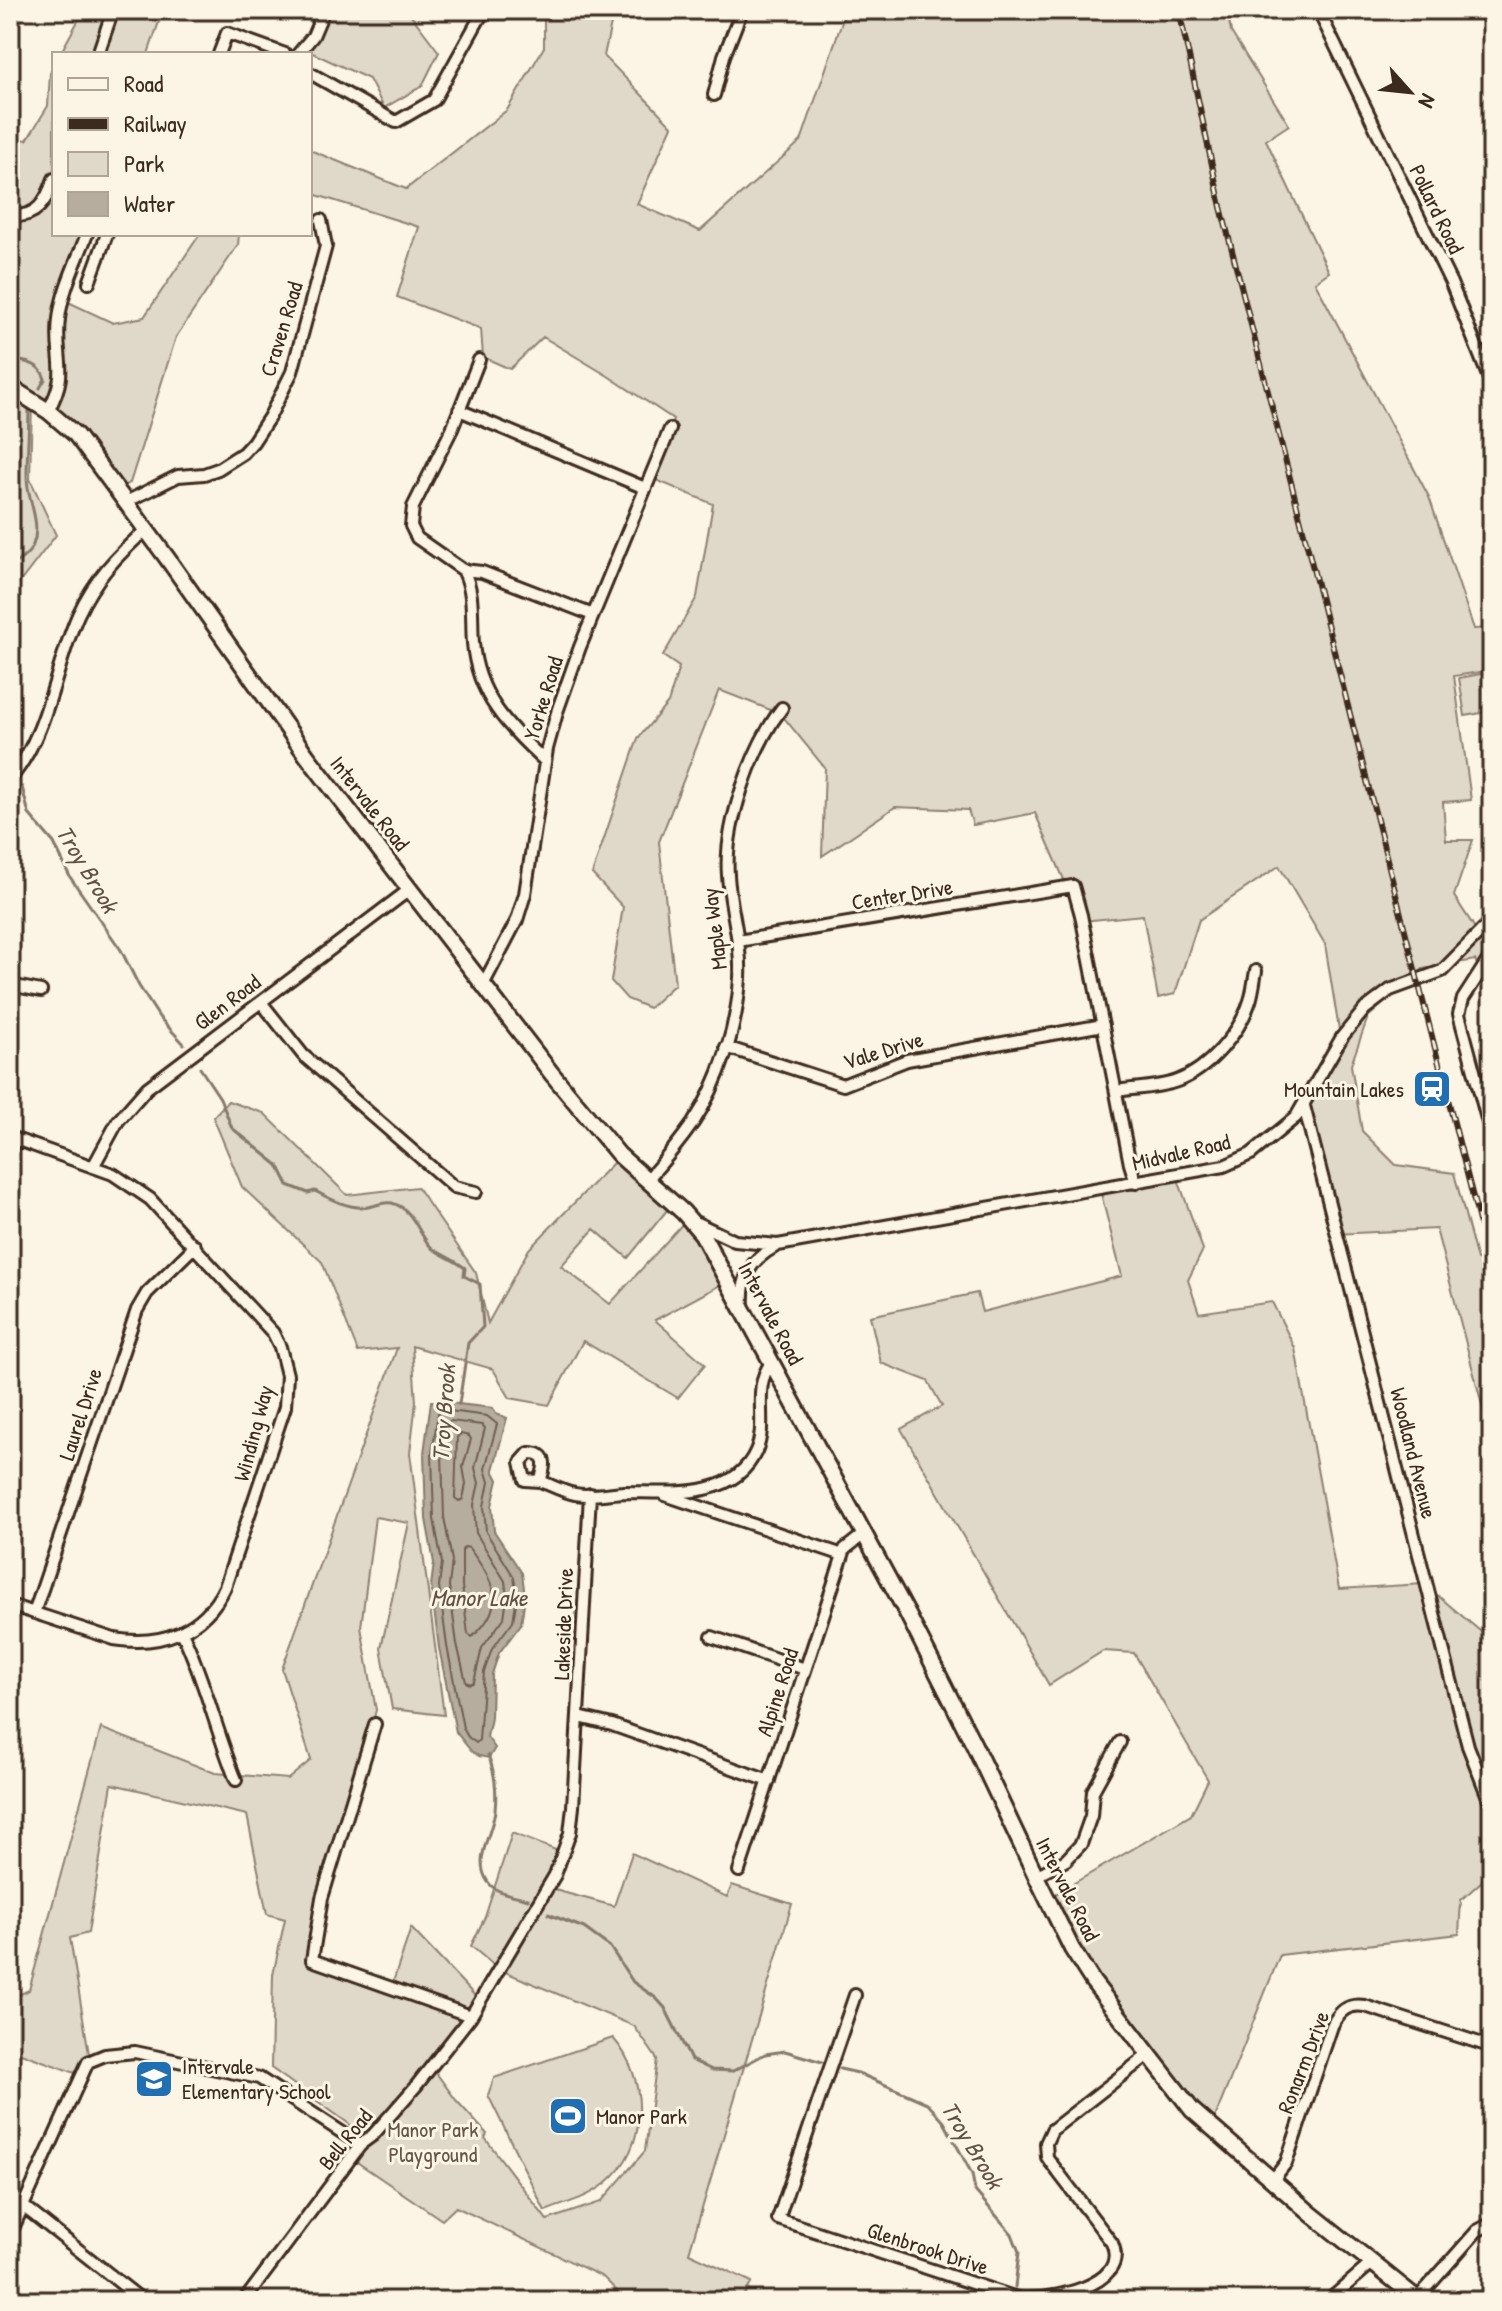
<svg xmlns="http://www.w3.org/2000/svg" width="1502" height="2311" font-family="'Patrick Hand',sans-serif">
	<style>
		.green { fill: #e0d8c8; stroke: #8e8173; stroke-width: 2 }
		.water { fill: #b7ad9e; stroke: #85796b; stroke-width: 2 }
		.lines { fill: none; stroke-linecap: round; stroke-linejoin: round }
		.shore { stroke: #6d5e51; stroke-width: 2 }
		.stream { stroke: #85796b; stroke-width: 3 }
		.street-casing { stroke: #3b2a1e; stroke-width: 16 }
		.secondary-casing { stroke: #3b2a1e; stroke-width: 20 }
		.street { stroke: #fcf5e5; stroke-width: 10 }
		.secondary { stroke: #fcf5e5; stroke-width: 14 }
		.rail-casing { stroke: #3b2a1e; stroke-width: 6 }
		.rail { stroke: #fcf5e5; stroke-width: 3; stroke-dasharray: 9; stroke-linecap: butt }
		.labels { text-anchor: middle; stroke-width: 6; stroke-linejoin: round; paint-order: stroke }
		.street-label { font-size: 22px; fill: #3b2a1e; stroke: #fcf5e5 }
		.poi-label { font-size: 22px; fill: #3b2a1e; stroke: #fcf5e5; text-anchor: start }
		.park-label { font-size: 22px; fill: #645648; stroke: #fcf5e5 }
		.water-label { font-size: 24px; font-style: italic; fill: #605144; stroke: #fcf5e5 }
	</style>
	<rect width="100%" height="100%" fill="#fcf5e5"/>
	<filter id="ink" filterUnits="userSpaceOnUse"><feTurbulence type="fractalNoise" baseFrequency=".0125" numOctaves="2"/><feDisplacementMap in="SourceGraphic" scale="16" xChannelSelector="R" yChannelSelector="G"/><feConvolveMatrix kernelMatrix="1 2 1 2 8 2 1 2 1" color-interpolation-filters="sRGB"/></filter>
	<g filter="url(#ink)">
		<path class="green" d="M84,10H163L148,54H60Z
			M323,10H407L439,52L422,86L384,108L369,79L306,50Z
			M544,10H614L604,56L672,126L637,204L700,231L801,141L846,10H1227L1231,32L1289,125L1266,140L1329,272L1315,282L1429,497L1474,629L1492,628V670L1454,676L1471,800L1443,802L1446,840H1473L1454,896L1486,945L1492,942V1000L1475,960L1423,969L1368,1017L1351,1065L1362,1131L1396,1165L1454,1173L1477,1260L1492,1258V1443L1436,1229L1335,1234L1303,1111L1340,1036L1325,944L1279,866L1199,920L1175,994L1158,998L1143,915L1082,921L1035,813L973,825L968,810L895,807L822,856L825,768L781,714L719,690L659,842L675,984L649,1008L627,999L611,981L623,907L592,874L638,738L668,703L679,667L663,656L697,597L713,504L649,477L673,419L608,376L543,337L510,369L483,357L481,329L397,297L419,227L310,193V150L406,189L507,110L544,47Z
			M54,66V234H89L64,300L113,323L144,317L200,234H239L238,245L176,337L130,483L116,489L32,403L30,479L56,535L10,595V137L27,140L48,106L50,73Z
			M1486,673L1492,711L1465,716L1459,678Z
			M228,1101L264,1113L347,1195L417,1187L476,1273L488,1323L529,1249L619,1157L672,1204L628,1258L594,1229L561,1266L610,1304L685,1221L728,1281L655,1320L705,1364L678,1398L583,1341L549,1405L510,1398L493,1369L412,1346L416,1402L410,1453L444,1715L392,1709L381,1648L409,1523L375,1517L361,1627L376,1710L312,1955L391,1988L411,1928L478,1999L434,2070L456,2100L487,2134L485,2138L547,2220L601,2202L645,2151L657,2059L634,2026L498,1969L471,1946L485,1917L512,1833L566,1854L551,1889L614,1906L632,1853L727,1897L732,1885L792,1904L689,2253L752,2282L741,2301H627L603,2277L456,2207L442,2220L351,2158L366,2136L271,2068L273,1975L285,1919L267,1914L247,1815L112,1784L88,1933L70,1938L89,2054L83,2076L10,2049V1999L29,1990L101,1728L215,1773L288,1779L311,1760L282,1669L397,1348L358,1352L322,1262L242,1187L213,1117Z
			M1178,1179L1203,1250L1188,1280L1199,1313L1272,1302L1295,1348L1339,1589L1424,1584L1492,1641V1872L1461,1900L1459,1934L1280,1955L1210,2130L1045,1900L1191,1815L1208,1780L1134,1653L1103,1651L1049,1685L901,1429L942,1406L928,1381L881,1363L870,1316L977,1293L982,1312L1122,1276L1100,1190Z
			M613,2038C648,2077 650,2147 606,2183C588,2198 566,2203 545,2211L488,2095L494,2078Z"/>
		<path class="water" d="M431,1401L493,1408L496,1414L507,1418L493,1470L498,1480L492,1506L494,1531L522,1573L525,1597L521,1624L499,1653L492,1674L491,1718L487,1737L495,1748L489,1758L479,1756L471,1751L456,1732L439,1648L431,1586L434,1563L426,1519L424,1453Z"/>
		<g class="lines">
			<path class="shore" d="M442,1410L487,1416L497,1424L485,1469L489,1482L484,1506L486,1532L514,1577L517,1597L513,1621L492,1649L484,1672L479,1740L476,1743L468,1737L463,1728L447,1646L439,1586L442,1563L434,1519L432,1454L438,1413Z
				M451,1421L482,1425L485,1428L475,1468L479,1483L474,1505L476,1533L505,1581L507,1597L504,1618L482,1648L474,1682L470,1684L466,1682L457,1644L449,1586L452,1561L444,1517L442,1454L446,1424Z
				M461,1434L469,1436L471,1439L463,1467L466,1484L463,1499L459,1501L455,1498L457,1437Z
				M465,1547L469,1548C493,1581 509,1605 472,1637L468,1634L462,1586V1550Z"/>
			<path class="stream" d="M10,352L18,361C31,362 41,366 45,379L40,388
				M10,566C19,561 29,555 33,545C42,522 27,500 27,477C27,454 29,430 29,407
				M22,787L29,814L54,843L70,877L121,950L139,986L159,1017L184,1044
				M200,1068L220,1098L232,1128L278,1165L288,1185L308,1193L315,1191C332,1200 349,1209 368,1207C377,1206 382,1201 392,1203C415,1209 418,1236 433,1249C442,1255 455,1260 465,1268L464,1276L480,1284L483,1327L468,1343L459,1404
				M488,1755C495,1772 497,1791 495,1810C493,1834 472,1859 488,1882C496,1894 515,1895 528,1899
				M548,1914L584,1928L610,1947L633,1982L656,1998L665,2008L691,2060L712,2070L733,2071L765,2054L785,2051L822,2062
				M840,2069L858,2073L927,2103L944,2122L972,2174L975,2191L1012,2234L1019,2252L1015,2287"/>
			<g class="street-casing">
				<path id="street" d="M1318,10L1451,283L1492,386
					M98,54L113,10
					M219,54L227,33L285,54
					M298,54L313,36L324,10
					M310,73L396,122L434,100L484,10
					M714,95L724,56L742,10
					M10,216C37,218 46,202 54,179
					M89,283L107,234
					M479,360L452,429L413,507L411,526L417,538L463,570L482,572L593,615
					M459,410L645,488
					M48,411C71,369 54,360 59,319C62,290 77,261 87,234
					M126,502L178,476L204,474L218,469L243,453L253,442L270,416L292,372L326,246L321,220
					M463,570C475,592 471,618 473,643C477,695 508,727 545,761
					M10,779C49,733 54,669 78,615C94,580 117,555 146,530
					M738,941L1073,886L1081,915L1130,1164L1136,1183
					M1492,954L1463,999L1459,1014L1492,1138
					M10,985L41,991
					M483,985L517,920L525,894L547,749L558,709L580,647L670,429
					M261,1002L303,1055L454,1187L476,1192
					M726,1047L843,1085L907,1060L1103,1025
					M1116,1091C1136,1088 1158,1088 1177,1081C1208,1070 1240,1033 1250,1001C1253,992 1254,981 1256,971
					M1304,1106L1468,1746L1492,1807
					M10,1137L113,1174L150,1199L273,1333L280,1347L287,1375L285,1407L225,1587C204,1631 161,1647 114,1639L10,1605
					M10,1153L15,1139
					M93,1167L118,1121L147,1088L409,890
					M647,1180C663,1162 679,1143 693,1123C720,1082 737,1027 740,978C742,943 730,909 728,875C724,825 752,747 782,708
					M697,1223L735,1241L778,1245L1224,1166L1251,1154L1296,1117L1342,1037L1365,1009L1390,990L1442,971L1492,920
					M743,1307C741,1277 750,1260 776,1246
					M540,1481C545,1468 549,1452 529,1453L521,1462L525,1480L540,1481C551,1485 563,1492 575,1494C590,1497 608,1493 624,1492C669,1492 734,1501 756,1451C769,1422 751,1389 771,1363
					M665,1495L843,1555
					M34,1613L137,1310L147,1293L195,1246
					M182,1632C205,1680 216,1731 236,1780
					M712,1637L805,1669
					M579,1717L612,1725L769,1781
					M375,1724L322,1898L312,1960L471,2016
					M739,1871L845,1549L864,1534
					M1036,1876L1066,1860L1081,1844L1091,1816L1093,1791L1120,1742
					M855,1995L778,2219L1020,2299C1047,2300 1131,2287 1112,2243L1051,2163L1047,2157L1046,2143L1052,2130L1148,2055
					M1272,2181L1286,2163L1332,2026C1339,2011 1348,2003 1365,2006L1492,2047
					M23,2206L143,2301
					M10,2235L88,2062L105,2055L135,2052L259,2078L361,2145
					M1417,2299L1477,2231L1492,2223
					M244,2301L362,2143L373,2135L416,2086L471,2016L555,1875L570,1833L573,1807L590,1494
					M1328,2301L1372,2263"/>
			</g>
			<g class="secondary-casing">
				<path id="secondary" d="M10,387L48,411L76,435L167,558L307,756L552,1074L619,1155L683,1212L702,1234L908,1615L974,1745L1036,1876L1072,1949L1093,1982L1192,2110L1310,2213L1420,2301"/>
			</g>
			<use href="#street" class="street"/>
			<use href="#secondary" class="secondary"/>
			<g class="rail-casing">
				<path id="rail" d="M1179,10L1221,207L1492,1272"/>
			</g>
			<use href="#rail" class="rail"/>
		</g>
	</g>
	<defs>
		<g id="station-square" transform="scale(2)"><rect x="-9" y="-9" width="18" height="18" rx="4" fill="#1f6fb2" stroke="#fcf5e5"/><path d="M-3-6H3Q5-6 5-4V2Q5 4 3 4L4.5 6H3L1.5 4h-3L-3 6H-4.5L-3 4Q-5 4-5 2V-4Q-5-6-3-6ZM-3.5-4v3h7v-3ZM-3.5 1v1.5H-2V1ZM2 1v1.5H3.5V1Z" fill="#fff"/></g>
		<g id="school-square" transform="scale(2)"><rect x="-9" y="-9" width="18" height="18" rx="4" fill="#1f6fb2" stroke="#fcf5e5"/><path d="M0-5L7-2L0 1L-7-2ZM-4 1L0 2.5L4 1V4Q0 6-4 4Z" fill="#fff"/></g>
		<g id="stadium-square" transform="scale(2)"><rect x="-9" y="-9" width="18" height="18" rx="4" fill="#1f6fb2" stroke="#fcf5e5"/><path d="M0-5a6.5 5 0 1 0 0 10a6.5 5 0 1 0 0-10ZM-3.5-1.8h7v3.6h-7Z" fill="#fff"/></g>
	</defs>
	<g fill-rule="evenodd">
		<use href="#station-square" x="1432" y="1089"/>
		<use href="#school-square" x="154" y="2079"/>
		<use href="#stadium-square" x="568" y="2116"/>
	</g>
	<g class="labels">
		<g class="street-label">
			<text transform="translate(1437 209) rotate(64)" y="8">Pollard Road</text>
			<text transform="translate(281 329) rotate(-73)" y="8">Craven Road</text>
			<text transform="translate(543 698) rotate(-73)" y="8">Yorke Road</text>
			<text transform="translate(370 803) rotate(52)" y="8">Intervale Road</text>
			<text transform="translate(902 894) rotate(-9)" y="8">Center Drive</text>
			<text transform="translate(714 929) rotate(-97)" y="8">Maple Way</text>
			<text transform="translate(227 1002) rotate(-37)" y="8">Glen Road</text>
			<text transform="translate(883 1050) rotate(-17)" y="8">Vale Drive</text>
			<text transform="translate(1181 1152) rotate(-13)" y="8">Midvale Road</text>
			<text transform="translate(771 1313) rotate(62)" y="8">Intervale Road</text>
			<text transform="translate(80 1414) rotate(-72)" y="8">Laurel Drive</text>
			<text transform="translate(253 1433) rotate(-75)" y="8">Winding Way</text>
			<text transform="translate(1414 1453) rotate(76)" y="8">Woodland Avenue</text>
			<text transform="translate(563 1624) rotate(-88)" y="8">Lakeside Drive</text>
			<text transform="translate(777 1692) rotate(-72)" y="8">Alpine Road</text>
			<text transform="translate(1068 1889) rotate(63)" y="8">Intervale Road</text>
			<text transform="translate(1303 2062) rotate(-69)" y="8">Ronarm Drive</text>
			<text transform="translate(345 2139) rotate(-51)" y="8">Bell Road</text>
			<text transform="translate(928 2248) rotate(18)" y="8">Glenbrook Drive</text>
		</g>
		<g class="poi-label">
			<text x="1404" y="1097" text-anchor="end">Mountain Lakes</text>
			<text x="182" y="2074">Intervale<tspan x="182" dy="25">Elementary School</tspan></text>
			<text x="596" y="2124">Manor Park</text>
		</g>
		<g class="park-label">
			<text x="433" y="2137">Manor Park<tspan x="433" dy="25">Playground</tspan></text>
		</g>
		<g class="water-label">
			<text transform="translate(87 869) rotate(59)" y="8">Troy Brook</text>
			<text transform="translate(444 1413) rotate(-86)" y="8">Troy Brook</text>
			<text x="479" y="1606">Manor Lake</text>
			<text transform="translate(972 2145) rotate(59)" y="8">Troy Brook</text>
		</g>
	</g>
	<rect width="1502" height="2311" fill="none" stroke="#fcf5e5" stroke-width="40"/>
	<rect x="20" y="20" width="1462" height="2271" fill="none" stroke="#3b2a1e" stroke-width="3" filter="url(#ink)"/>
	<rect x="52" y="52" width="260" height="184" fill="#fcf5e5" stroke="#afa495" stroke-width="2"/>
	<rect x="68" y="78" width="40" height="12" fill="#fcf5e5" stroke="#afa495" stroke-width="2"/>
	<text x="124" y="92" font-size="24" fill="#3b2a1e">Road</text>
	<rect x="68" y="118" width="40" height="12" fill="#3b2a1e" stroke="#afa495" stroke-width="2"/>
	<text x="124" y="132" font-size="24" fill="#3b2a1e">Railway</text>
	<rect x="68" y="152" width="40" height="24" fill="#e0d8c8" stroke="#afa495" stroke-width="2"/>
	<text x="124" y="172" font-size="24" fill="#3b2a1e">Park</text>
	<rect x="68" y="192" width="40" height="24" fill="#b7ad9e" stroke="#afa495" stroke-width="2"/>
	<text x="124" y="212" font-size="24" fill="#3b2a1e">Water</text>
	<g transform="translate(1410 92) rotate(117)" stroke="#fcf5e5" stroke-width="6" paint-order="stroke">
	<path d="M0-6L14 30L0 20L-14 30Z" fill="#3b2a1e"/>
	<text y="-12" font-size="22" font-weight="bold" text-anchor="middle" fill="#3b2a1e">N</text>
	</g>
</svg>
